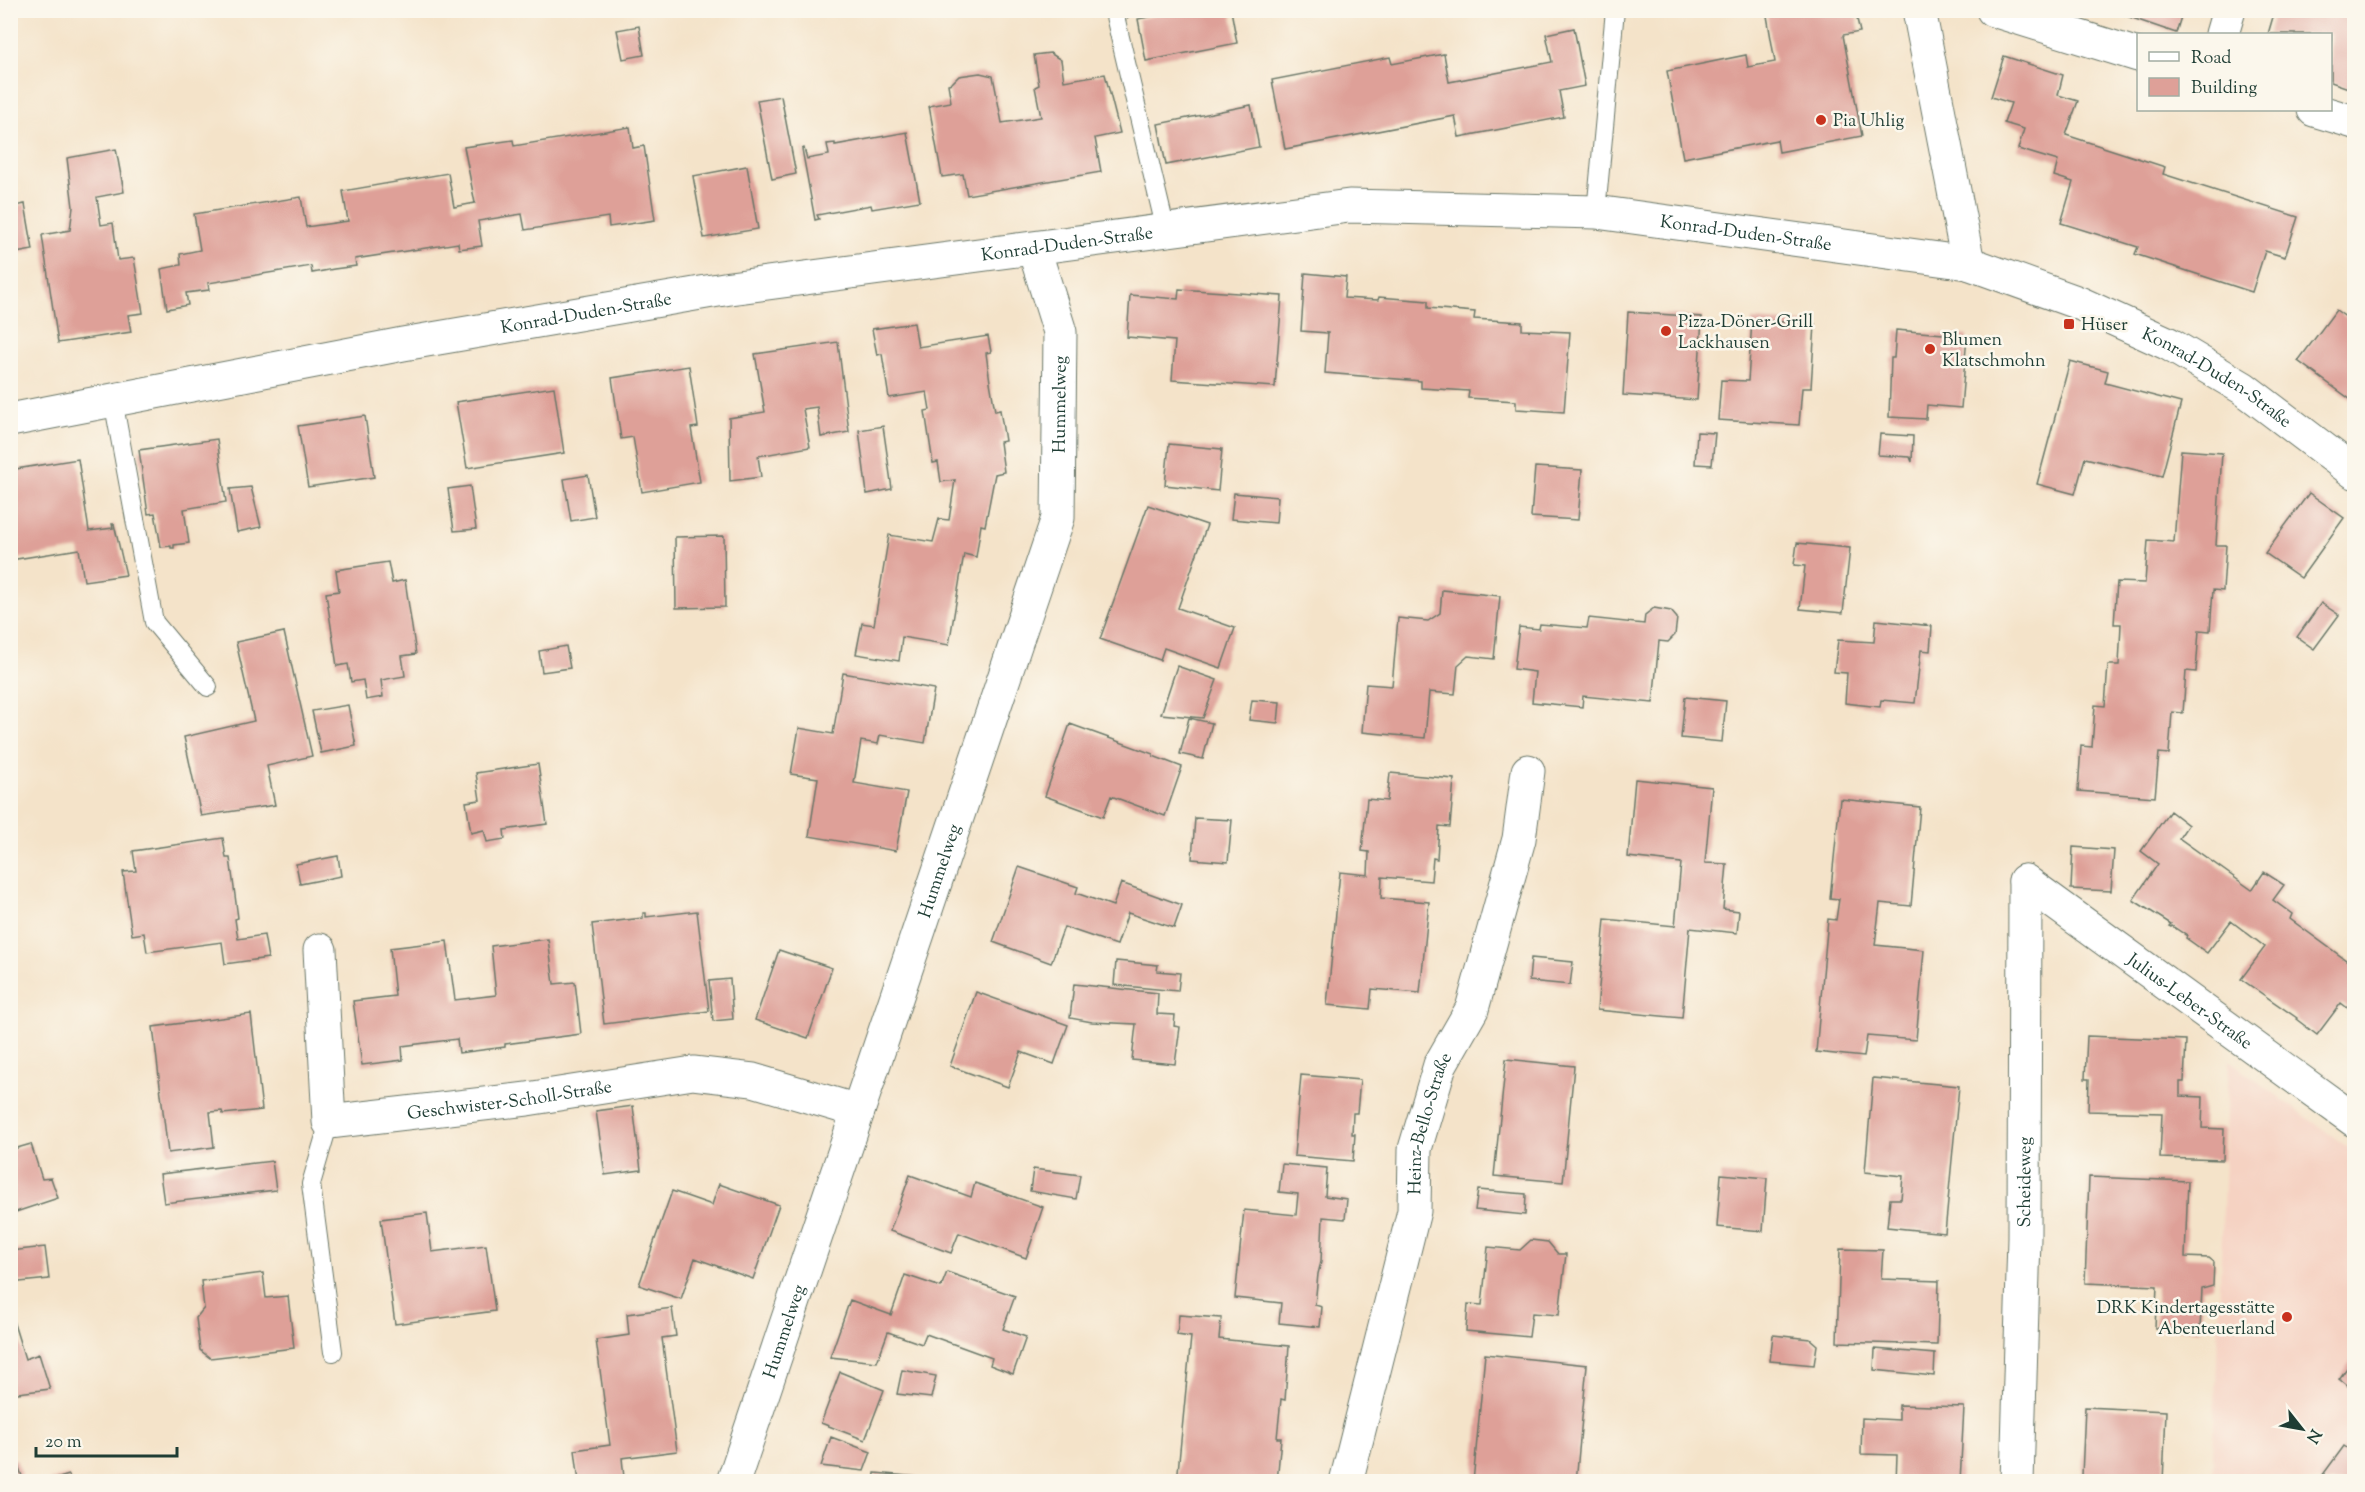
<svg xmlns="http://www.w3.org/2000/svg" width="2365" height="1492" font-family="'Sorts Mill Goudy',serif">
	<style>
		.built { fill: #f5d2c2 }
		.building { fill: #dea098 }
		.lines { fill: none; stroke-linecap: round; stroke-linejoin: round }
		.service-casing { stroke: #6a7768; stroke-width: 20 }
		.minor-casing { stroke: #6a7768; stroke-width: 35 }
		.service { stroke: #fff; stroke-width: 18 }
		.minor { stroke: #fff; stroke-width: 33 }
		.poi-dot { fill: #c8321e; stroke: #fbf7ec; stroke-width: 2 }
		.labels { text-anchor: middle; stroke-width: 5; stroke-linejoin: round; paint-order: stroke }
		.poi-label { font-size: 18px; fill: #1f3d34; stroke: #fbf7ec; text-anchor: start }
		.street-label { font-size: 18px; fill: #1f3d34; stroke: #fbf7ec }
	</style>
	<rect width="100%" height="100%" fill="#fbf7ec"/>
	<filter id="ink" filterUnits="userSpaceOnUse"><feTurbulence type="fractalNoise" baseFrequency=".0167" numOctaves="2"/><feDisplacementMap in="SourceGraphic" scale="12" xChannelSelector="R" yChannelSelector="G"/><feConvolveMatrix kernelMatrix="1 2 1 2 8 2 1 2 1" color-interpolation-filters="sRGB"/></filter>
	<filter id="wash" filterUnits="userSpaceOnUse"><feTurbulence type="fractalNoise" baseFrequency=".008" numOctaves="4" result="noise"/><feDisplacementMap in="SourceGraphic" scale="24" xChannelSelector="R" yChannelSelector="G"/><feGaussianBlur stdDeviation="1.35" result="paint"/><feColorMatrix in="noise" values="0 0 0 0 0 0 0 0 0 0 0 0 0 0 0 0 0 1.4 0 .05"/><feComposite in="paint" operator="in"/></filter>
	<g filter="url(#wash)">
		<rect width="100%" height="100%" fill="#f4e3c9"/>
		<path class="built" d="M2229,1060L2354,1152V1481L2212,1482Z"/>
		<g id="blocks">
			<path class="building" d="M1184,10H1231L1237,43L1146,61L1138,19Z
				M1766,10H1855L1860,32L1843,35L1862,136L1779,152L1777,140L1683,158L1667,71L1746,55L1748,67L1775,62Z
				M2109,10H2183L2176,33Z
				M2275,10H2354V90L2331,82V34H2268Z
				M639,26L644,55L623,59L617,30Z
				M1574,28L1585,86L1559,91L1564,117L1459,137L1455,116L1285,149L1272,80L1390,57L1392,64L1444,54L1449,82L1552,62L1546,34Z
				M1050,53L1061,60L1064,81L1105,74L1120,133L1095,138L1101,172L967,195L963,174L942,177L929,106L951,102L948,84L952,83L959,76L980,73L993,76L1002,123L1041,117L1035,87L1039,85L1034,55Z
				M2004,56L2063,75L2058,95L2078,101L2066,135L2165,167L2163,174L2298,217L2285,257L2265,251L2252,292L2135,254L2138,247L2061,223L2073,182L2054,176L2058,161L2018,149L2024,129L2004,123L2011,103L1991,97Z
				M781,96L796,174L772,179L757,100Z
				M1251,105L1259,147L1166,165L1158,124Z
				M630,127L633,148L644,146L655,220L609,227L608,217L525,230L522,214L478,221L482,246L459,249L458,243L355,259L356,266L334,269L312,273L311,266L208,283L209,290L186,293L188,305L167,309L161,269L181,265L180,254L200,250L194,214L301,197L306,227L348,221L343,191L448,173L454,207L475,203L464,147L513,140L514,146Z
				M907,132L920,201L872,209L871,205L817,215L819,219L815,220L802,149L804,148L807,159L829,155L827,144L835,143V145Z
				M116,149L124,192L97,197L101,225L113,223L118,260L134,258L143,313L128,315L131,332L58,343L42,235L70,230L73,207L67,158Z
				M747,166L758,229L704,238L693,176Z
				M25,204L33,250L10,254V207Z
				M1305,273L1346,277L1344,298L1378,300L1379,297L1428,301V308L1475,312L1474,319L1522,322V330L1570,332L1564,412L1516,409V401L1468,398L1469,391L1421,388V381L1325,373L1328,333L1301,331Z
				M1179,289L1282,296L1275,387L1172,380L1175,341L1127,337L1130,295L1178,299Z
				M2336,310L2354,323V402L2298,361Z
				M1628,312L1702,317L1697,400L1623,395Z
				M1752,320L1815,324L1811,388H1802L1799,425L1718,420L1721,380L1748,381Z
				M914,323L918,347L988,336L991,352L986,353L990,382L995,411L1000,410L1005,441L1000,442L1004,472L995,474L985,526L981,525L976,557L964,554L949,645L902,637L899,661L856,654L862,623L874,625L889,535L933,542L939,519L949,520L955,480L941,482L938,462L933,463L925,411L930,410L927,392L889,398L882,354L877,355L872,329Z
				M1896,330L1967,336L1961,408L1927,405L1926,419L1889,417L1891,358H1894Z
				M838,342L849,432L821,437L817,407L803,409L810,447L758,456L761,477L730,481L729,418L765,412L755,354Z
				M2070,361L2108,371L2105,383L2181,403L2162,476L2085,458L2075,494L2037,484Z
				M689,366L698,427L691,428L700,482L642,492L633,437L621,439L612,378Z
				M554,387L564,453L467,468L456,402Z
				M365,416L374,477L308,487L298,426Z
				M883,426L892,489L867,494L859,430Z
				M1697,432L1715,433L1712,465L1695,464Z
				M1880,434L1913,436L1912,462L1910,457L1878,455Z
				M217,439L226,502L184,509L189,543L174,545V548H171V546L161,547L155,513L148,514L139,450Z
				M1169,444L1222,449L1218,491L1165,485Z
				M2181,450L2222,453L2216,545H2226L2223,591L2213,590L2210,631L2199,630L2196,672L2186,671L2183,713L2172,712L2169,754L2159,753L2155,797L2078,791L2081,746L2092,747L2095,705L2105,706L2108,665H2119L2121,624H2114L2117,582L2145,583L2148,540L2174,542Z
				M78,459L89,531L113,528L112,524H114L126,575L84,581L79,549L10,560V470Z
				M1535,467L1582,470L1578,520L1531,517Z
				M588,475L595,517L571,521L564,479Z
				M470,486L476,529L454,531L448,489Z
				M251,487L261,527L237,532L230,489Z
				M1234,493L1278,497L1276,523L1231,519Z
				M2309,493L2344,518L2301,578L2265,553Z
				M1148,505L1207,525L1178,608L1235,628L1221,668L1164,648L1160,660L1100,639Z
				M724,536L725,607L676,608L675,537Z
				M1797,543L1850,548L1843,613L1800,609L1805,566L1794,565Z
				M388,562L392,583L405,580L416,654L402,656L405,676L381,680L383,697L366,700L363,680L351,682L348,664L337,666L326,593L339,591L336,570Z
				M1442,590L1500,596L1494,659L1468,656L1458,665L1455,694L1429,692L1425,738L1362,732L1366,684L1392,686L1398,618L1428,621L1440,613Z
				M2321,603L2339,615L2314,649L2297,637Z
				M1654,608L1671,611L1677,618L1675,635L1668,642L1659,641L1653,703L1583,696L1582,707L1532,702L1535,672L1514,669L1519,627L1539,629L1540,624L1587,628L1589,618L1644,624L1645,615Z
				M1876,620L1932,626L1930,651L1921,650L1915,703L1881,700L1880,707L1845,703L1847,673L1834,672L1838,640L1874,642Z
				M284,632L312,756L267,766L275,805L201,816L184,737L254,721L236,642Z
				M566,646L570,668L542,672L539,651Z
				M1177,666L1217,680L1203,718L1161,714Z
				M843,673L934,689L925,743L880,735L878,744L861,741L854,783L907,792L896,851L809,836L818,778L791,774L799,728L833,734Z
				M1685,697L1726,701L1722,742L1681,738Z
				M1252,700L1280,702L1278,723L1249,720Z
				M348,705L356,746L321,753L312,711Z
				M1189,718L1212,723L1203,759L1180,754Z
				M1070,724L1153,754V756L1182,767L1165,816L1111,796L1103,817L1045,796Z
				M538,764L547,824L504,830L505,839L487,842L484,830L471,833L466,802L480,800L476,773Z
				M1390,773L1454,779L1450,827L1439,826L1437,859L1433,858L1431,881L1382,877L1381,898L1429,902L1420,993L1372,989L1370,1009L1327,1005L1340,872L1368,875L1369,852L1362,851L1367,799L1387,801Z
				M1635,779L1712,787L1705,863L1727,864L1723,909L1739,911L1737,933L1690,928L1682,1018L1597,1010L1605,919L1675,926L1681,863L1628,857Z
				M1840,799L1920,807L1911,906L1880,903L1875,945L1924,950L1916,1040L1867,1036L1864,1057L1816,1052L1828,919L1836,920L1839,899L1830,898Z
				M2170,811L2188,825L2179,838L2252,890L2264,872L2284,885L2273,900L2292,914L2290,919L2354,966V1013L2341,1003L2317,1035L2296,1019L2297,1018L2241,979L2265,947L2231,921L2207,953L2186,938L2187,936L2172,926L2171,927L2169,926L2171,924L2133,900L2158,864L2141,851Z
				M1195,818L1232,820L1228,862L1192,859Z
				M223,838L226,858H230L238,918L235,919L238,939L264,935L268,958L225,964L222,942L147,952L144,933L132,935L123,872L136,871L133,851Z
				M2073,847L2114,850L2111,891L2071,889Z
				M338,856L341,876L300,884L296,864Z
				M1019,867L1078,887L1076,893L1113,906L1121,883L1182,905L1174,928L1128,913L1117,945L1064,927L1051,963L993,942Z
				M697,911L709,1011L604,1024L592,924L643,918V913H646V917Z
				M548,939L554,984L575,982L581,1034L505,1044V1047L459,1053L457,1039L402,1046L403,1060L362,1065L353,1001L395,996L390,948L447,941L455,1000L496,995L491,946Z
				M779,950L832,968L808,1038L755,1020Z
				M1531,958L1573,962L1570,985L1529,981Z
				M1116,961L1158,965L1157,971L1180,973L1178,991L1114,985Z
				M730,979L733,1019L713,1021L709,981Z
				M1074,984L1158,993L1157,1014L1175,1015L1174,1026L1180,1027L1175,1064L1132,1060L1136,1024L1092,1022L1070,1018Z
				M976,992L1068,1025L1054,1064L1021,1052L1008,1087L950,1066Z
				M251,1014L262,1110L223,1114L222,1111L210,1112L214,1147L168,1153L153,1027Z
				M2087,1036L2186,1040L2184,1082H2180V1096L2203,1097L2202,1128L2224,1129L2223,1160L2160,1158L2162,1113L2088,1111L2089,1079H2085Z
				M1506,1059L1574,1066L1563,1182L1494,1176Z
				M1301,1075L1360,1080L1357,1113H1353L1352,1134H1355L1353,1161L1294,1156Z
				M1873,1078L1959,1086L1945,1233L1887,1227L1890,1199H1901L1903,1176L1865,1172Z
				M633,1106L641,1170L605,1175L596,1111Z
				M31,1144L42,1179L51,1178L58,1198L10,1214V1150Z
				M272,1161L276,1190L164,1203L160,1174Z
				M1282,1164L1327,1168L1325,1196L1347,1199L1345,1219L1323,1217L1321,1262L1318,1274L1315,1305L1322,1307L1320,1327L1279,1323L1281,1303L1235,1298L1244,1210L1296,1215L1298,1194L1279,1192Z
				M1033,1169L1080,1175L1076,1199L1030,1191Z
				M1721,1174L1767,1178L1763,1231L1717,1227Z
				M910,1175L971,1197L975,1183L1043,1207L1026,1258L959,1233L951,1253L890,1231Z
				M2089,1177L2188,1181L2185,1257L2209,1258L2214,1262L2213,1286L2202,1289L2200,1330L2155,1328L2157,1286L2085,1283Z
				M719,1184L779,1205L753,1279L695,1258L681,1299L639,1285L672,1191L712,1205Z
				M1478,1190L1526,1194L1525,1215L1475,1210Z
				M427,1213L432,1252L486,1245L495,1311L395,1324L381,1219Z
				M1531,1240L1548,1242L1558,1254H1566L1559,1315L1532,1313L1529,1337L1466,1331L1468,1304L1482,1305L1488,1247L1520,1250Z
				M45,1247L49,1279L10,1283V1251Z
				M1840,1249L1883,1250L1881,1279L1939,1281L1937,1345L1837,1342Z
				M947,1272L1015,1296L1003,1329L1026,1337L1013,1374L990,1365L992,1358L926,1334L922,1344L888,1332L877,1362L830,1357L850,1300L891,1315L905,1275L941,1287Z
				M263,1273L266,1298L288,1296L294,1348L210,1358L200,1350L196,1318L204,1308L201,1281Z
				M672,1308L676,1336L662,1338L677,1451L622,1458L624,1478L579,1482L575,1450L610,1445L596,1340L629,1335L627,1314Z
				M11,1314L25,1359L39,1354L50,1389L10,1394Z
				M1179,1315L1221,1318L1219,1339L1289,1346L1285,1400L1281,1399L1277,1438H1281L1277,1482H1177L1191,1337L1177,1335Z
				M1773,1335L1810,1339L1817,1345L1814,1365L1770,1361Z
				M1875,1349L1935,1354L1934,1376L1874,1370Z
				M1485,1354L1587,1365L1576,1482H1473Z
				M2354,1358V1391L2339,1379Z
				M902,1370L936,1376L931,1398L897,1394Z
				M840,1372L884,1390L865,1440L821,1423Z
				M1899,1405L1964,1407L1960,1482H1896L1897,1455L1861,1454L1862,1418L1899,1420Z
				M2085,1407L2166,1411L2163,1482H2101V1477L2082,1476Z
				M831,1437L871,1452L864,1471L821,1466Z
				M2344,1446L2354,1453V1482H2322L2319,1480Z
				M16,1459L24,1482H10V1460Z
				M875,1473L918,1477L917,1482H874Z
				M69,1475L71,1482H49V1481Z
				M186,1476L187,1482H154V1480Z"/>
		</g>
	</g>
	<g filter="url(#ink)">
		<use href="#blocks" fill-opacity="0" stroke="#6a7768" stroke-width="1.5"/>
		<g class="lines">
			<g class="service-casing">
				<path id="service" d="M1123,10L1114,12L1166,231
					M1596,212L1615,10
					M113,400L154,622L208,687
					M329,1122L311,1184L333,1352"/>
			</g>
			<g class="minor-casing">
				<g id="minor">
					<path d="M1919,10L1968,263"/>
					<path d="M1993,10L2138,55"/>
					<path d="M2222,34L2229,10"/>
					<path d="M2314,110L2354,122"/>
					<path id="s1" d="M10,420L403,344L730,288L1349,206L1596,212L1968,263L2079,303L2169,344L2243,388L2354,472"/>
					<path id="s2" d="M2025,881L2354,1120"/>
					<path id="s3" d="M320,950L329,1122L527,1099L693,1073L753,1080L858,1111"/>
					<path id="s4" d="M733,1482L1058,518L1060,332L1034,249"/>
					<path id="s5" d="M1346,1482L1414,1211L1415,1149L1440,1065L1472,1009L1519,839L1528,771"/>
					<path id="s6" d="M2017,1482L2024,1238L2025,881"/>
				</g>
			</g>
			<use href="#service" class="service"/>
			<use href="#minor" class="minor"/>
		</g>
	</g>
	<g class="poi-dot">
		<circle cx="1821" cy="120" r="6"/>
		<rect x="2063" y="318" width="12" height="12" rx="3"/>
		<circle cx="1666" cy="331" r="6"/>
		<circle cx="1930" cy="349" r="6"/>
		<circle cx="2287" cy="1317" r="6"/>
	</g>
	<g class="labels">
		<g class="poi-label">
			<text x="1833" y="126">Pia Uhlig</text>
			<text x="1678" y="327">Pizza-Döner-Grill<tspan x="1678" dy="21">Lackhausen</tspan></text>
			<text x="2081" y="330">Hüser</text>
			<text x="1942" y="345">Blumen<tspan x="1942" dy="21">Klatschmohn</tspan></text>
			<text x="2275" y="1313" text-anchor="end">DRK Kindertagesstätte<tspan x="2275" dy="21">Abenteuerland</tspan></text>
		</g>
		<g class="street-label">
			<text dy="6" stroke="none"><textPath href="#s1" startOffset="1755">Konrad-Duden-Straße</textPath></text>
			<text dy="6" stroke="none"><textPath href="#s1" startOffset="1072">Konrad-Duden-Straße</textPath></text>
			<text dy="6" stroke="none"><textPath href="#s1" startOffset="586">Konrad-Duden-Straße</textPath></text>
			<text dy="6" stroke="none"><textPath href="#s1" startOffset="2254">Konrad-Duden-Straße</textPath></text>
			<text dy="6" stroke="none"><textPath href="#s4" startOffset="1131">Hummelweg</textPath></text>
			<text dy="6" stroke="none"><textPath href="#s4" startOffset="645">Hummelweg</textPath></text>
			<text dy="6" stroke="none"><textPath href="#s2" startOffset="204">Julius-Leber-Straße</textPath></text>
			<text dy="6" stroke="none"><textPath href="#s3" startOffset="354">Geschwister-Scholl-Straße</textPath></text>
			<text dy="6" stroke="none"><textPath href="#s5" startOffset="369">Heinz-Bello-Straße</textPath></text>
			<text dy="6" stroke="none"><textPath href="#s6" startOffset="300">Scheideweg</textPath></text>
			<text dy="6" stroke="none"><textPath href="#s4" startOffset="159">Hummelweg</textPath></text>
		</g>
	</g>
	<rect width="2365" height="1492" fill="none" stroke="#fbf7ec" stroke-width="36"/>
	<rect x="2137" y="33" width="195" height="78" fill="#fbf7ec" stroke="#a3ada2" stroke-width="1.5"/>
	<rect x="2149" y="52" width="30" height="9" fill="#ffffff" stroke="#a3ada2" stroke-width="1.5"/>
	<text x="2191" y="63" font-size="18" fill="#1f3d34">Road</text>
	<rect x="2149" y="78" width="30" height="18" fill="#dea098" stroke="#a3ada2" stroke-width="1.5"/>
	<text x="2191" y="93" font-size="18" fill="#1f3d34">Building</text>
	<g transform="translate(2302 1429) rotate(121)" stroke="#fbf7ec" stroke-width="4.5" paint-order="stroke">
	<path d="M0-4.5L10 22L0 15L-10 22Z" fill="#1f3d34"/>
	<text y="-9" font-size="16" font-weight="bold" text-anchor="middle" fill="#1f3d34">N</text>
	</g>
	<path d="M36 1447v9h141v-9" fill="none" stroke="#1f3d34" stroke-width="3"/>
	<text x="45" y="1447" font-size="18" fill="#1f3d34" stroke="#fbf7ec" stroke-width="4.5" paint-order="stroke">20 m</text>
</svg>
